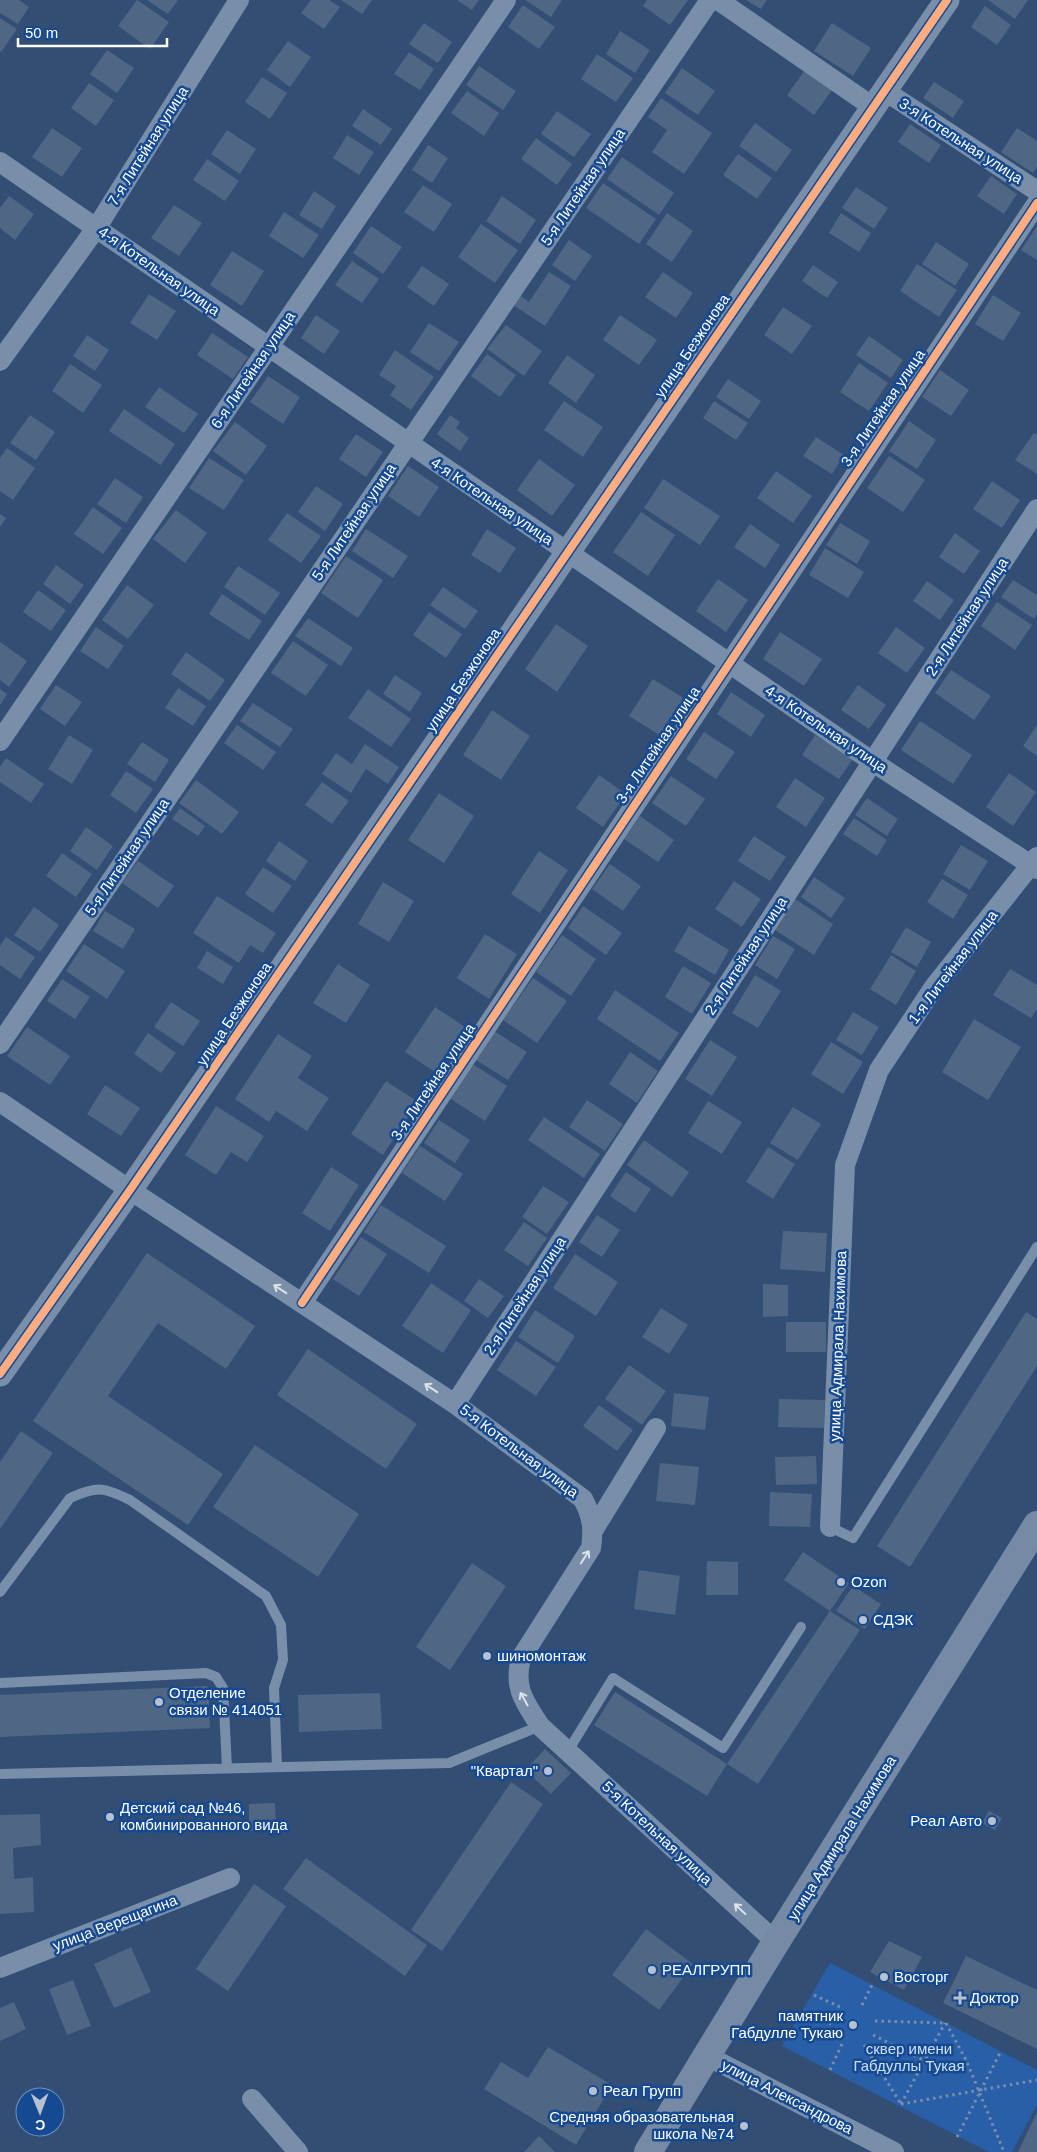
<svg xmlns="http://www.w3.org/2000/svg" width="1037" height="2152" font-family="Helvetica,sans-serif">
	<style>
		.green { fill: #295fa9 }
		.building { fill: #4f6685 }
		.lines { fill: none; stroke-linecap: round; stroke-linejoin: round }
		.path { stroke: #798ea8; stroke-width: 3; stroke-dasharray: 2.5 4; stroke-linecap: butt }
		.service { stroke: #798ea8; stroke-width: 10 }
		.minor { stroke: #798ea8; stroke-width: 20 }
		.tertiary { stroke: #798ea8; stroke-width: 25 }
		.secondary { stroke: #768aa5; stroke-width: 28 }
		.cycleway-casing { stroke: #154992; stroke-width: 11 }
		.cycleway { stroke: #ffac80; stroke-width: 8 }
		.oneway { stroke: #dee3e9 }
		.poi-dot { fill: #b7c1cf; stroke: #154992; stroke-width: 2 }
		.labels { text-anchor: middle; stroke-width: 5; stroke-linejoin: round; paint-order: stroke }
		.street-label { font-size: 15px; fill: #fff; stroke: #154992 }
		.poi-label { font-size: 15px; fill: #fff; stroke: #154992; text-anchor: start }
		.park-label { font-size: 15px; fill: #cae0fc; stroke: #154992 }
	</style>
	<rect width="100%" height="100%" fill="#324e75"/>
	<path class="green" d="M830,1963L1037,2070V2105L1012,2152H989L782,2046Z"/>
	<path class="building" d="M0,0H19L29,7L18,24L0,13Z
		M137,0L169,22L150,49L118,26Z
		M147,0H178L168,14Z
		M311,0H329L340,7L324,29L301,13Z
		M341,0H372L362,14Z
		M457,0H479L472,10Z
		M525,0H562L551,17Z
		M647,0H688L670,25L643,6Z
		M746,0H767L761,9Z
		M988,0H1028L1015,19Z
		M523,5L555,27L539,49L508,27Z
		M985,6L1011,25L997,45L971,27Z
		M0,18L17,29L1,52L0,51Z
		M424,23L452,42L438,63L409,44Z
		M832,23L871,48L853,76L814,51Z
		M620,31L650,50L635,73L606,54Z
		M288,41L311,57L290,87L267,70Z
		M107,50L134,68L117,93L90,74Z
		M409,52L434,69L420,90L394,74Z
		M597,54L633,78L616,102L581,79Z
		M479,66L516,91L503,110L466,85Z
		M682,68L715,91L698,115L665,93Z
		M805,70L832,90L814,115L787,95Z
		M262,77L287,93L270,119L245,102Z
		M934,82L964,101L953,118L923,98Z
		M89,83L114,100L96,126L71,108Z
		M467,91L499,113L484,136L451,113Z
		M661,98L712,133L684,174L652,152L667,130L648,117Z
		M363,109L392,129L381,145L352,126Z
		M557,111L591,134L574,157L541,134Z
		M755,123L792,150L776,172L739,146Z
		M910,124L941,145L929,163L898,142Z
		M52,128L82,148L62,177L32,157Z
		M1017,128L1037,141V167L1033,173L1001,152Z
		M227,130L256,149L240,174L211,154Z
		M347,135L374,152L359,175L333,158Z
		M536,138L572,164L557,185L521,159Z
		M428,145L448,158L432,183L412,170Z
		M738,154L772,178L757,199L723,175Z
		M622,157L674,193L659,215L607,179Z
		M207,159L239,181L225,201L193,180Z
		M991,176L1017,194L1004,214L977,196Z
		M603,183L656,219L639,244L586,208Z
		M423,185L452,204L434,232L404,212Z
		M856,187L888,208L874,229L842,208Z
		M314,191L336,206L322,229L299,215Z
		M9,196L34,214L15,240L0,228V208Z
		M502,196L536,220L520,244L486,221Z
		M174,205L202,223L179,256L151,238Z
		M284,212L319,235L303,258L269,236Z
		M667,213L693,231L672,262L646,244Z
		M841,213L871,233L859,252L829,233Z
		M481,224L518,250L495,283L458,257Z
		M371,226L402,247L383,274L353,253Z
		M1037,226V260L1021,250Z
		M569,240L592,256L575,281L552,265Z
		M936,242L969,264L955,286L922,264Z
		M232,251L264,271L242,306L210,285Z
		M352,261L379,279L362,303L335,285Z
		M917,264L957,290L939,317L900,291Z
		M813,265L838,282L827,298L802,281Z
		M422,266L449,284L434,306L407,287Z
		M549,272L571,286L545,326L513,305L519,295L529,302Z
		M663,272L693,293L676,318L645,297Z
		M149,294L176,311L157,340L130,323Z
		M993,295L1021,313L1003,341L975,324Z
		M783,307L812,326L792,354L764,335Z
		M316,315L340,331L324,354L301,338Z
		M620,315L657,340L639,365L603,340Z
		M429,323L459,342L439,371L410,352Z
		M506,325L542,351L524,376L487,349Z
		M212,333L248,357L233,379L197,355Z
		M87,335L109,350L95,371L73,356Z
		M869,336L903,360L891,378L856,355Z
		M395,350L434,377L411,410L390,395L396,386L379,375Z
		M487,354L516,375L500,397L471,376Z
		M567,355L595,375L576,403L548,383Z
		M859,363L888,383L869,411L840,392Z
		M70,364L102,385L83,413L52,391Z
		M940,370L969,390L951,416L922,397Z
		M268,376L300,397L283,424L250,402Z
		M728,379L761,401L749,419L716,397Z
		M159,387L198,414L184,433L145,407Z
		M564,401L603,427L583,457L544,430Z
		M714,401L748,423L736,440L703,418Z
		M124,409L175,444L161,465L109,431Z
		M30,415L55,432L36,460L10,443Z
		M450,415L460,422L456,428L469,438L460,451L437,434Z
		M909,421L936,440L917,469L889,451Z
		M235,422L267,446L246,475L213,451Z
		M1034,433L1037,435V474L1015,460Z
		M356,434L383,452L366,477L339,459Z
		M816,437L844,455L832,474L803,456Z
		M7,448L35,468L13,500L0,491V458Z
		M889,456L925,480L903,512L867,488Z
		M209,458L244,480L224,510L189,488Z
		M539,459L575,485L552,516L517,490Z
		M408,466L439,487L419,517L388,496Z
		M776,471L812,496L793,523L757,498Z
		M115,478L143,497L126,523L97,504Z
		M663,479L720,516L700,545L644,508Z
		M992,481L1020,500L1002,528L973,509Z
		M316,486L343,504L325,531L298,512Z
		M93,507L122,528L103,554L74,534Z
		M176,510L207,533L185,563L153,539Z
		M641,512L675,535L648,576L613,552Z
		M287,513L321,536L301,563L268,540Z
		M0,514L6,518L0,527Z
		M840,523L870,541L857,564L826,545Z
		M750,524L780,545L765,568L734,547Z
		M366,529L408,556L393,578L352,551Z
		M487,529L516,548L500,573L471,555Z
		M955,533L980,551L964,574L939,557Z
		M825,548L864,572L848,598L809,575Z
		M346,556L383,580L358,618L321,593Z
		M56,565L84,585L70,604L43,584Z
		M238,566L280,593L265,615L224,587Z
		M718,579L748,600L726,632L696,611Z
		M1013,580L1037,595V614L1034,619L1001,597Z
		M927,581L954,600L940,620L913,601Z
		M127,585L154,605L128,639L102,620Z
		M443,587L478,611L465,629L430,605Z
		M38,590L66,610L51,631L23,612Z
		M222,594L262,621L249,640L209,614Z
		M997,602L1032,625L1015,650L981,626Z
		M429,612L462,634L446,658L413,635Z
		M308,618L353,648L341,666L295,636Z
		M556,624L588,646L557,692L525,669Z
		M96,627L124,646L108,669L80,651Z
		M896,627L925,648L907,673L878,653Z
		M780,632L822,659L804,686L763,659Z
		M293,641L328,665L306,696L271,673Z
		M0,642L27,661L9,687L0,680Z
		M186,652L225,680L210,701L171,674Z
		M951,670L991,696L974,720L935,693Z
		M395,675L422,693L410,712L383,694Z
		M653,679L685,699L661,736L629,716Z
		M56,685L82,702L65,726L40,709Z
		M858,685L886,705L869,729L841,710Z
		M178,688L206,706L193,726L165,708Z
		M0,689L7,694L0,705Z
		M368,689L411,719L391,747L348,718Z
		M731,692L765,715L751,737L717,714Z
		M253,703L293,729L280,747L240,721Z
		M492,710L530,736L501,780L463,755Z
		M920,721L972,755L953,784L901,750Z
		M237,725L276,752L263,770L224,743Z
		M1037,725V756L1023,746Z
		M704,732L735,752L716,779L686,759Z
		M69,735L93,750L72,784L48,769Z
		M815,735L853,759L839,779L802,755Z
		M142,742L169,760L155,782L127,764Z
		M365,744L399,767L388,784L366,769L351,793L322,774L336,753L352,764Z
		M6,758L44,784L31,803L0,782V767Z
		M126,771L153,789L136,813L110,795Z
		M1009,773L1036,792L1013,826L986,807Z
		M599,775L626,794L603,827L576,808Z
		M671,776L705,799L686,826L652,803Z
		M795,778L825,798L806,827L776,807Z
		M196,780L239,812L222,834L179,803Z
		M322,782L349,801L332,824L305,805Z
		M439,793L474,816L444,863L408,840Z
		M867,798L898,819L887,836L855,815Z
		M180,808L205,826L198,836L172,819Z
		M640,816L674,840L658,862L624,839Z
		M854,818L887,840L877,856L843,834Z
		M86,827L113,846L97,870L70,851Z
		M754,836L786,857L770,881L738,861Z
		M279,841L308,861L295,881L266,861Z
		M961,845L988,861L970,890L943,874Z
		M539,851L568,870L540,913L511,894Z
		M62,853L92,874L76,897L46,876Z
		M138,861L174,886L158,908L122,883Z
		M610,864L641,886L623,911L592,889Z
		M263,867L292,886L273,913L245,894Z
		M814,877L845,898L831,918L801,897Z
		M942,879L968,895L953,919L927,902Z
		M734,881L761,899L742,927L715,909Z
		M383,882L414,901L389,942L358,924Z
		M217,896L276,933L263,953L250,945L239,963L193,933Z
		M795,899L833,924L814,955L775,930Z
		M583,906L622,933L606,955L568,928Z
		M34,907L59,925L40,952L14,935Z
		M105,911L135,929L123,949L93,931Z
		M689,926L729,950L715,975L674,951Z
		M906,927L931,942L917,967L891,952Z
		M485,934L517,954L489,999L457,978Z
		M562,935L596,959L571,996L536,972Z
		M773,936L795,949L777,979L755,965Z
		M6,937L35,957L20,979L0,965V946Z
		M84,944L125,971L107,999L66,971Z
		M207,951L233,967L223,984L197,968Z
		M891,955L916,971L896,1005L870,989Z
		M338,964L370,985L346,1023L313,1003Z
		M683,966L711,983L692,1014L665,997Z
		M1010,969L1037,985V1009L1031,1018L993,995Z
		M755,975L781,991L758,1028L732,1013Z
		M533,978L567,1001L537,1043L503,1020Z
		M62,979L90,997L75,1019L47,1001Z
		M615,990L679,1033L660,1061L597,1019Z
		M171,1002L200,1021L183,1046L154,1027Z
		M435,1007L465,1027L435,1072L405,1052Z
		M853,1012L879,1027L862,1055L836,1040Z
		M974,1019L1021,1047L988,1100L942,1072Z
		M27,1027L70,1056L50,1085L7,1056Z
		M494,1031L527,1052L508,1080L476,1060Z
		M148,1033L176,1053L161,1073L134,1054Z
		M278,1034L312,1056L298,1078L329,1098L307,1131L276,1111L269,1122L235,1099Z
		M710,1040L737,1057L712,1096L685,1079Z
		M831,1042L863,1062L843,1094L811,1074Z
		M630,1052L658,1071L637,1103L609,1084Z
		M471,1063L507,1086L485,1121L449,1098Z
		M386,1081L418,1102L383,1155L351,1134Z
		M105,1085L140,1108L121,1136L87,1114Z
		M587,1100L623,1124L605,1151L569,1127Z
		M708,1101L742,1122L722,1154L688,1133Z
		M216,1106L264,1136L247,1162L231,1152L216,1175L185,1155Z
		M793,1107L821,1124L798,1160L770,1143Z
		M544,1117L600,1154L584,1178L528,1140Z
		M439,1120L470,1140L455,1163L424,1143Z
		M644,1140L689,1172L672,1197L627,1165Z
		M420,1146L463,1174L445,1201L402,1173Z
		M768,1147L795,1164L773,1199L746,1182Z
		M331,1167L359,1185L330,1231L302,1213Z
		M626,1172L651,1189L635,1213L610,1196Z
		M543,1186L569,1202L547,1234L522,1217Z
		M381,1205L446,1246L429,1273L364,1232Z
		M597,1215L620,1230L602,1257L579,1242Z
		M524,1222L547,1238L528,1266L504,1250Z
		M783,1231L827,1233L825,1272L780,1269Z
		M361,1237L387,1254L359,1296L333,1279Z
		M147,1253L255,1326L226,1369L158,1323L108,1396L223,1474L188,1525L33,1421Z
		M575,1254L618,1282L596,1316L553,1288Z
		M479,1279L504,1296L488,1318L464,1301Z
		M431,1283L471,1310L443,1353L402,1326Z
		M763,1284L788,1285V1316L763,1317Z
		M661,1308L688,1325L669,1354L642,1337Z
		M535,1310L575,1336L558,1363L518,1337Z
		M1026,1312L1037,1319V1366L910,1567L877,1546Z
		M786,1322H826V1352H786Z
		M516,1341L556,1367L536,1396L497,1370Z
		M308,1349L417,1424L386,1469L277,1395Z
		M629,1365L666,1391L642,1425L605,1399Z
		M674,1393L709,1397L705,1430L671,1426Z
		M779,1399L825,1400L824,1428L778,1427Z
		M599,1405L633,1430L617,1451L583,1426Z
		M21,1431L53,1453L0,1529V1462Z
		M255,1445L359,1514L318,1577L213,1507Z
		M816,1456L817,1484L776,1485L775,1457Z
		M660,1463L699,1467L695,1505L656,1501Z
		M770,1492L812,1494L810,1527L769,1526Z
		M803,1552L849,1583L830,1611L784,1580Z
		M707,1561L738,1562V1595H706Z
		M472,1563L506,1586L450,1670L416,1647Z
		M639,1570L680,1576L675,1615L634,1609Z
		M853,1586L881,1604L865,1629L836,1611Z
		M830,1611L860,1630L758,1784L727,1764Z
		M208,1686L210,1728L0,1737V1695Z
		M615,1692L727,1764L707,1796L594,1725Z
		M380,1693L382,1729L299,1732L298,1695Z
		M545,1749L571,1773L551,1794L525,1770Z
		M511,1782L543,1804L442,1951L411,1930Z
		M275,1803L276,1831H249V1804Z
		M989,1811L1002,1818L995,1830L982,1823Z
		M40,1814L41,1845L13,1848L14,1879L33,1877L34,1912L0,1914V1815Z
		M306,1858L427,1945L405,1976L283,1889Z
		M254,1884L286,1906L228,1991L196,1969Z
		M646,1929L693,1964L659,2010L612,1975Z
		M889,1941L922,1957L904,1990L870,1972Z
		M131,1947L151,1992L114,2008L94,1964Z
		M966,1956L1037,1990V2049L943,2003Z
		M73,1980L91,2026L67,2035L49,1989Z
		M14,2002L26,2029L0,2041V2008Z
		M548,2047L612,2085L576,2145L484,2089L501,2062L528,2078Z
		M1037,2112V2152H1018Z
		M539,2136L555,2152H524Z"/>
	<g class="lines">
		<path class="path" d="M814,1995L840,2007
			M862,2005L872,1985
			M805,2014L831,2024
			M875,2021L946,2023
			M946,2023L966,2060L1004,2152
			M873,2035L949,2073
			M864,2045L901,2104
			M830,2070L842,2044
			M901,2104L1037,2080
			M901,2104L945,2023
			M957,2137L1001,2051"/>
		<path class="service" d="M830,1527L853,1538L1037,1247
			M0,1592L70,1498C97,1486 104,1487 130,1500L266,1596L281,1625L283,1660L274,1688L277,1767
			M0,1683L206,1673L216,1677L223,1688L227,1768
			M568,1751L613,1678L723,1748L801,1627
			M0,1774L449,1763L540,1726"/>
		<path class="minor" d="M718,0L873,107
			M885,91L1037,191
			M0,162L873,762L1037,869
			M0,361L97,227L239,0
			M0,741L506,0
			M0,1044L710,0
			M0,1102L130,1190L455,1404L583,1499C592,1516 594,1528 591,1548L521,1658C513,1689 525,1702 540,1726L776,1942
			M302,1303L1037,203
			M455,1404L1037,509
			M830,1527L845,1165L879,1070L934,987L1037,857
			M594,1529L656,1428
			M0,1968L230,1878
			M707,2056L894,2152
			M252,2099L298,2152"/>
		<path class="tertiary" d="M0,1374L130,1190L947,0"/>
		<path class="secondary" d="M648,2152L776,1942L1037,1525"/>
		<g class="cycleway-casing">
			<path id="cycleway" d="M302,1303L1037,203
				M0,1374L130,1190L947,0"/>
		</g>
		<use href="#cycleway" class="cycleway"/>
	</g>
	<defs><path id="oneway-shaft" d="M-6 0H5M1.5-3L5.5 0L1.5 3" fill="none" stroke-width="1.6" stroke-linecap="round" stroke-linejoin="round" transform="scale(1.25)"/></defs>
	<g class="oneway">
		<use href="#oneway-shaft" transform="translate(280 1289) rotate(-147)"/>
		<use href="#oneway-shaft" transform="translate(431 1388) rotate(-147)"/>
		<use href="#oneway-shaft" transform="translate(585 1557) rotate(-57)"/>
		<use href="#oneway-shaft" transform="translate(524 1699) rotate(-119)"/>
		<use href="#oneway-shaft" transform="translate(740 1909) rotate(-137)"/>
	</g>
	<g class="poi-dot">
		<circle cx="841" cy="1582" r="5"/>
		<circle cx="863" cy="1620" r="5"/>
		<circle cx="487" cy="1656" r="5"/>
		<circle cx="159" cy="1702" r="5"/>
		<circle cx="548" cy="1771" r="5"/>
		<circle cx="110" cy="1817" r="5"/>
		<circle cx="992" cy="1821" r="5"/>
		<circle cx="652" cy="1970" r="5"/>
		<circle cx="884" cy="1977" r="5"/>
		<path d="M957.5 1990.5h5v5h5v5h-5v5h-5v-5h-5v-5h5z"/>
		<circle cx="853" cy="2025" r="5"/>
		<circle cx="593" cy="2091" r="5"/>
		<circle cx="744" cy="2126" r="5"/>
	</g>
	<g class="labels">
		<g class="street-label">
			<text transform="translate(961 141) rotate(33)" y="5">3-я Котельная улица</text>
			<text transform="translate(148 146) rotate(-58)" y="5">7-я Литейная улица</text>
			<text transform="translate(583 187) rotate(-56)" y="5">5-я Литейная улица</text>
			<text transform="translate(159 271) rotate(35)" y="5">4-я Котельная улица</text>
			<text transform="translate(692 346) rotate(-56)" y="5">улица Безжонова</text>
			<text transform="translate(253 370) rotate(-56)" y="5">6-я Литейная улица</text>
			<text transform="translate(883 408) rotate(-56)" y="5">3-я Литейная улица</text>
			<text transform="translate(492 501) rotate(34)" y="5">4-я Котельная улица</text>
			<text transform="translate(354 522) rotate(-56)" y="5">5-я Литейная улица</text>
			<text transform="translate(967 617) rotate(-57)" y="5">2-я Литейная улица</text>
			<text transform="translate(463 680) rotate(-56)" y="5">улица Безжонова</text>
			<text transform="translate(826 729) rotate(34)" y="5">4-я Котельная улица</text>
			<text transform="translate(658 745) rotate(-56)" y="5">3-я Литейная улица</text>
			<text transform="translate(127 857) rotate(-56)" y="5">5-я Литейная улица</text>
			<text transform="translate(746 956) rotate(-57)" y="5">2-я Литейная улица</text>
			<text transform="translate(953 967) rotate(-53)" y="5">1-я Литейная улица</text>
			<text transform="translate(234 1014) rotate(-56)" y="5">улица Безжонова</text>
			<text transform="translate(433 1082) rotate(-56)" y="5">3-я Литейная улица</text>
			<text transform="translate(525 1296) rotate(-57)" y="5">2-я Литейная улица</text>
			<text transform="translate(838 1346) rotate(-88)" y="5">улица Адмирала Нахимова</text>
			<text transform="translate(519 1451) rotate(37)" y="5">5-я Котельная улица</text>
			<text transform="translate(657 1833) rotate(43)" y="5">5-я Котельная улица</text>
			<text transform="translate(842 1838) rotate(-58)" y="5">улица Адмирала Нахимова</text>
			<text transform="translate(115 1923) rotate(-21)" y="5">улица Верещагина</text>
			<text transform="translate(787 2097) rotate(27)" y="5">улица Александрова</text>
		</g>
		<g class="poi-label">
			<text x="851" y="1587">Ozon</text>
			<text x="873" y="1625">СДЭК</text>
			<text x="497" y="1661">шиномонтаж</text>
			<text x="169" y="1698">Отделение<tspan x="169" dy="17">связи № 414051</tspan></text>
			<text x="538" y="1776" text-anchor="end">"Квартал"</text>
			<text x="120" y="1813">Детский сад №46,<tspan x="120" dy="17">комбинированного вида</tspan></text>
			<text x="982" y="1826" text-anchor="end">Реал Авто</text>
			<text x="662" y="1975">РЕАЛГРУПП</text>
			<text x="894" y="1982">Восторг</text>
			<text x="970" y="2003">Доктор</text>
			<text x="843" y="2021" text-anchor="end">памятник<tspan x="843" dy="17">Габдулле Тукаю</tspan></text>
			<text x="603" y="2096">Реал Групп</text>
			<text x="734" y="2122" text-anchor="end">Средняя образовательная<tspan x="734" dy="17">школа №74</tspan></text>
		</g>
		<g class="park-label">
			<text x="909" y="2054">сквер имени<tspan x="909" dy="17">Габдуллы Тукая</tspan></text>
		</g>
	</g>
	<g transform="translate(40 2112) rotate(179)"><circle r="24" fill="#154992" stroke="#7392be"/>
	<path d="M0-4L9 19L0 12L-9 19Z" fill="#b7c1cf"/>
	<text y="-8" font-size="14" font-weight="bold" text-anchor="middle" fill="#ffffff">С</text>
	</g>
	<path d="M18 38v8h149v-8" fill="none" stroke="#ffffff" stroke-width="2.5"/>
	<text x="25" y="38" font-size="15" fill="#ffffff" stroke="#154992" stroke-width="4" paint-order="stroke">50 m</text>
</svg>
